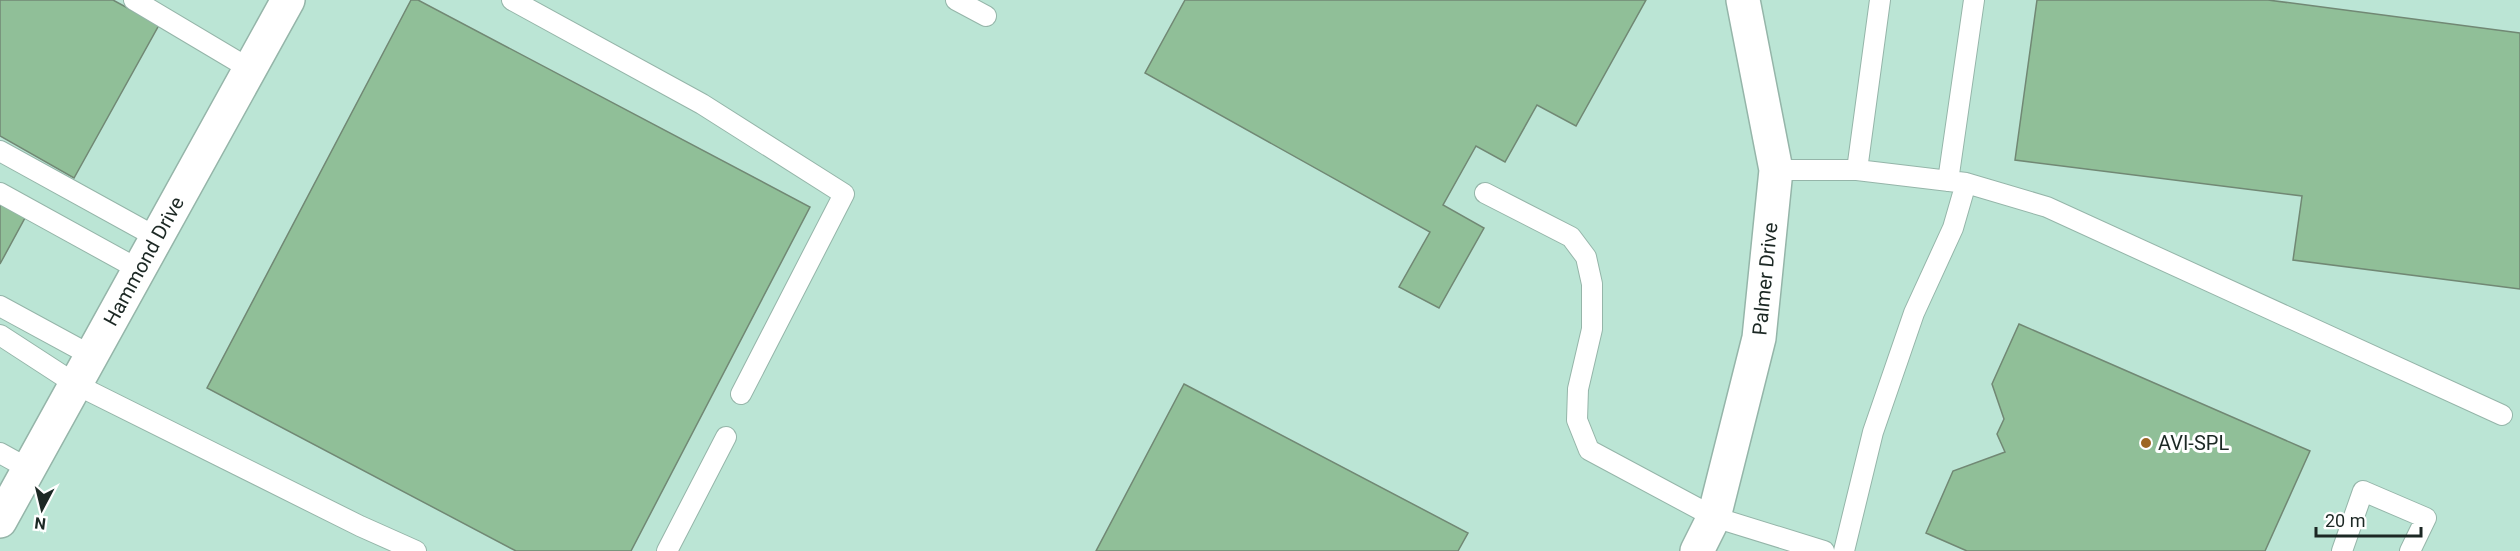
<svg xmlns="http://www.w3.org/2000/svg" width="2520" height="551" font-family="Roboto,sans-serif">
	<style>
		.built { fill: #bbe5d5 }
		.building { fill: #90bf98; stroke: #718874; stroke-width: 1.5 }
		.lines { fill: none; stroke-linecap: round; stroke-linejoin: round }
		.service-casing { stroke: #95b5a9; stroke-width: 22 }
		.minor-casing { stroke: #95b5a9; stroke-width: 36 }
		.service { stroke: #fff; stroke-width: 20 }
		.minor { stroke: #fff; stroke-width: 33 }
		.poi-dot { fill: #9d6522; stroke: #fff; stroke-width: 2 }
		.labels { text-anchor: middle; stroke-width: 6; stroke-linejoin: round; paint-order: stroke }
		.street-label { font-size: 20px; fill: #1c2824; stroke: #fff }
		.poi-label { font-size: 20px; fill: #1c2824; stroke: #fff; text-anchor: start }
	</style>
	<rect width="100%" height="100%" fill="#ccece0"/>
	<path class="built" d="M0,0H2520V551H0Z"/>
	<path class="building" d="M0,0H113L159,25L74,178L0,136Z
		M411,0H418L810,207L631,551H516L207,388Z
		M1185,0H1646L1576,126L1537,105L1505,162L1476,146L1443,205L1484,228L1439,308L1399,287L1430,232L1145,73Z
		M2037,0H2268L2520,33V289L2293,260L2302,196L2015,160Z
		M0,202L26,216L0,264Z
		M2019,324L2310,451L2265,551H1967L1926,533L1953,471L2005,452L1997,434L2004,419L1992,384Z
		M1184,384L1468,533L1458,551H1096Z"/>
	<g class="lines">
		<g class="service-casing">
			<path id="service" d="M134,0L250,69
				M512,0L702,104L844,194L741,394
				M956,0L986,16
				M0,151L156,237
				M1776,170H1857L1966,183L1953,228L1914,313L1873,432L1844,551
				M1857,170L1880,0
				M1948,181L1974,0
				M1966,183L2047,207L2502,415
				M0,193L138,269
				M1485,193L1571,237L1586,257L1592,284V329L1578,389L1577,420L1589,450L1714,517L1824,551
				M0,306L92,356
				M0,335L77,385L360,526L416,551
				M0,453L29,469
				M667,551L726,437
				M2342,551L2363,491L2426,518L2410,551"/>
		</g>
		<g class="minor-casing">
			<g id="minor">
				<path id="s1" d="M0,521L288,0"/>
				<path id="s2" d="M1697,551L1714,517L1759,338L1776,170L1743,0"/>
			</g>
		</g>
		<use href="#service" class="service"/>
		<use href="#minor" class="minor"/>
	</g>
	<circle class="poi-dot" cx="2146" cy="443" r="6"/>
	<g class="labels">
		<g class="street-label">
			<text dy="7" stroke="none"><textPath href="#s1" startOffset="297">Hammond Drive</textPath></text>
			<text dy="7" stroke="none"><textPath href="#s2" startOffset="282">Palmer Drive</textPath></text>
		</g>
		<g class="poi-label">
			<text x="2158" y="450">AVI-SPL</text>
		</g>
	</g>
	<g transform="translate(42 509) rotate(187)" stroke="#ffffff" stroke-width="4.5" paint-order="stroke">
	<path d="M0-4.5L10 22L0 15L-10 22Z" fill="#1c2824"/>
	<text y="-9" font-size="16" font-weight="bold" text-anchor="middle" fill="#1c2824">N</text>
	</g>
	<path d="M2316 527v9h105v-9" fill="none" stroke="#1c2824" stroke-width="3"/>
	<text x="2325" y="527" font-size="18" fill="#1c2824" stroke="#ffffff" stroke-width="4.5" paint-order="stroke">20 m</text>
</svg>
